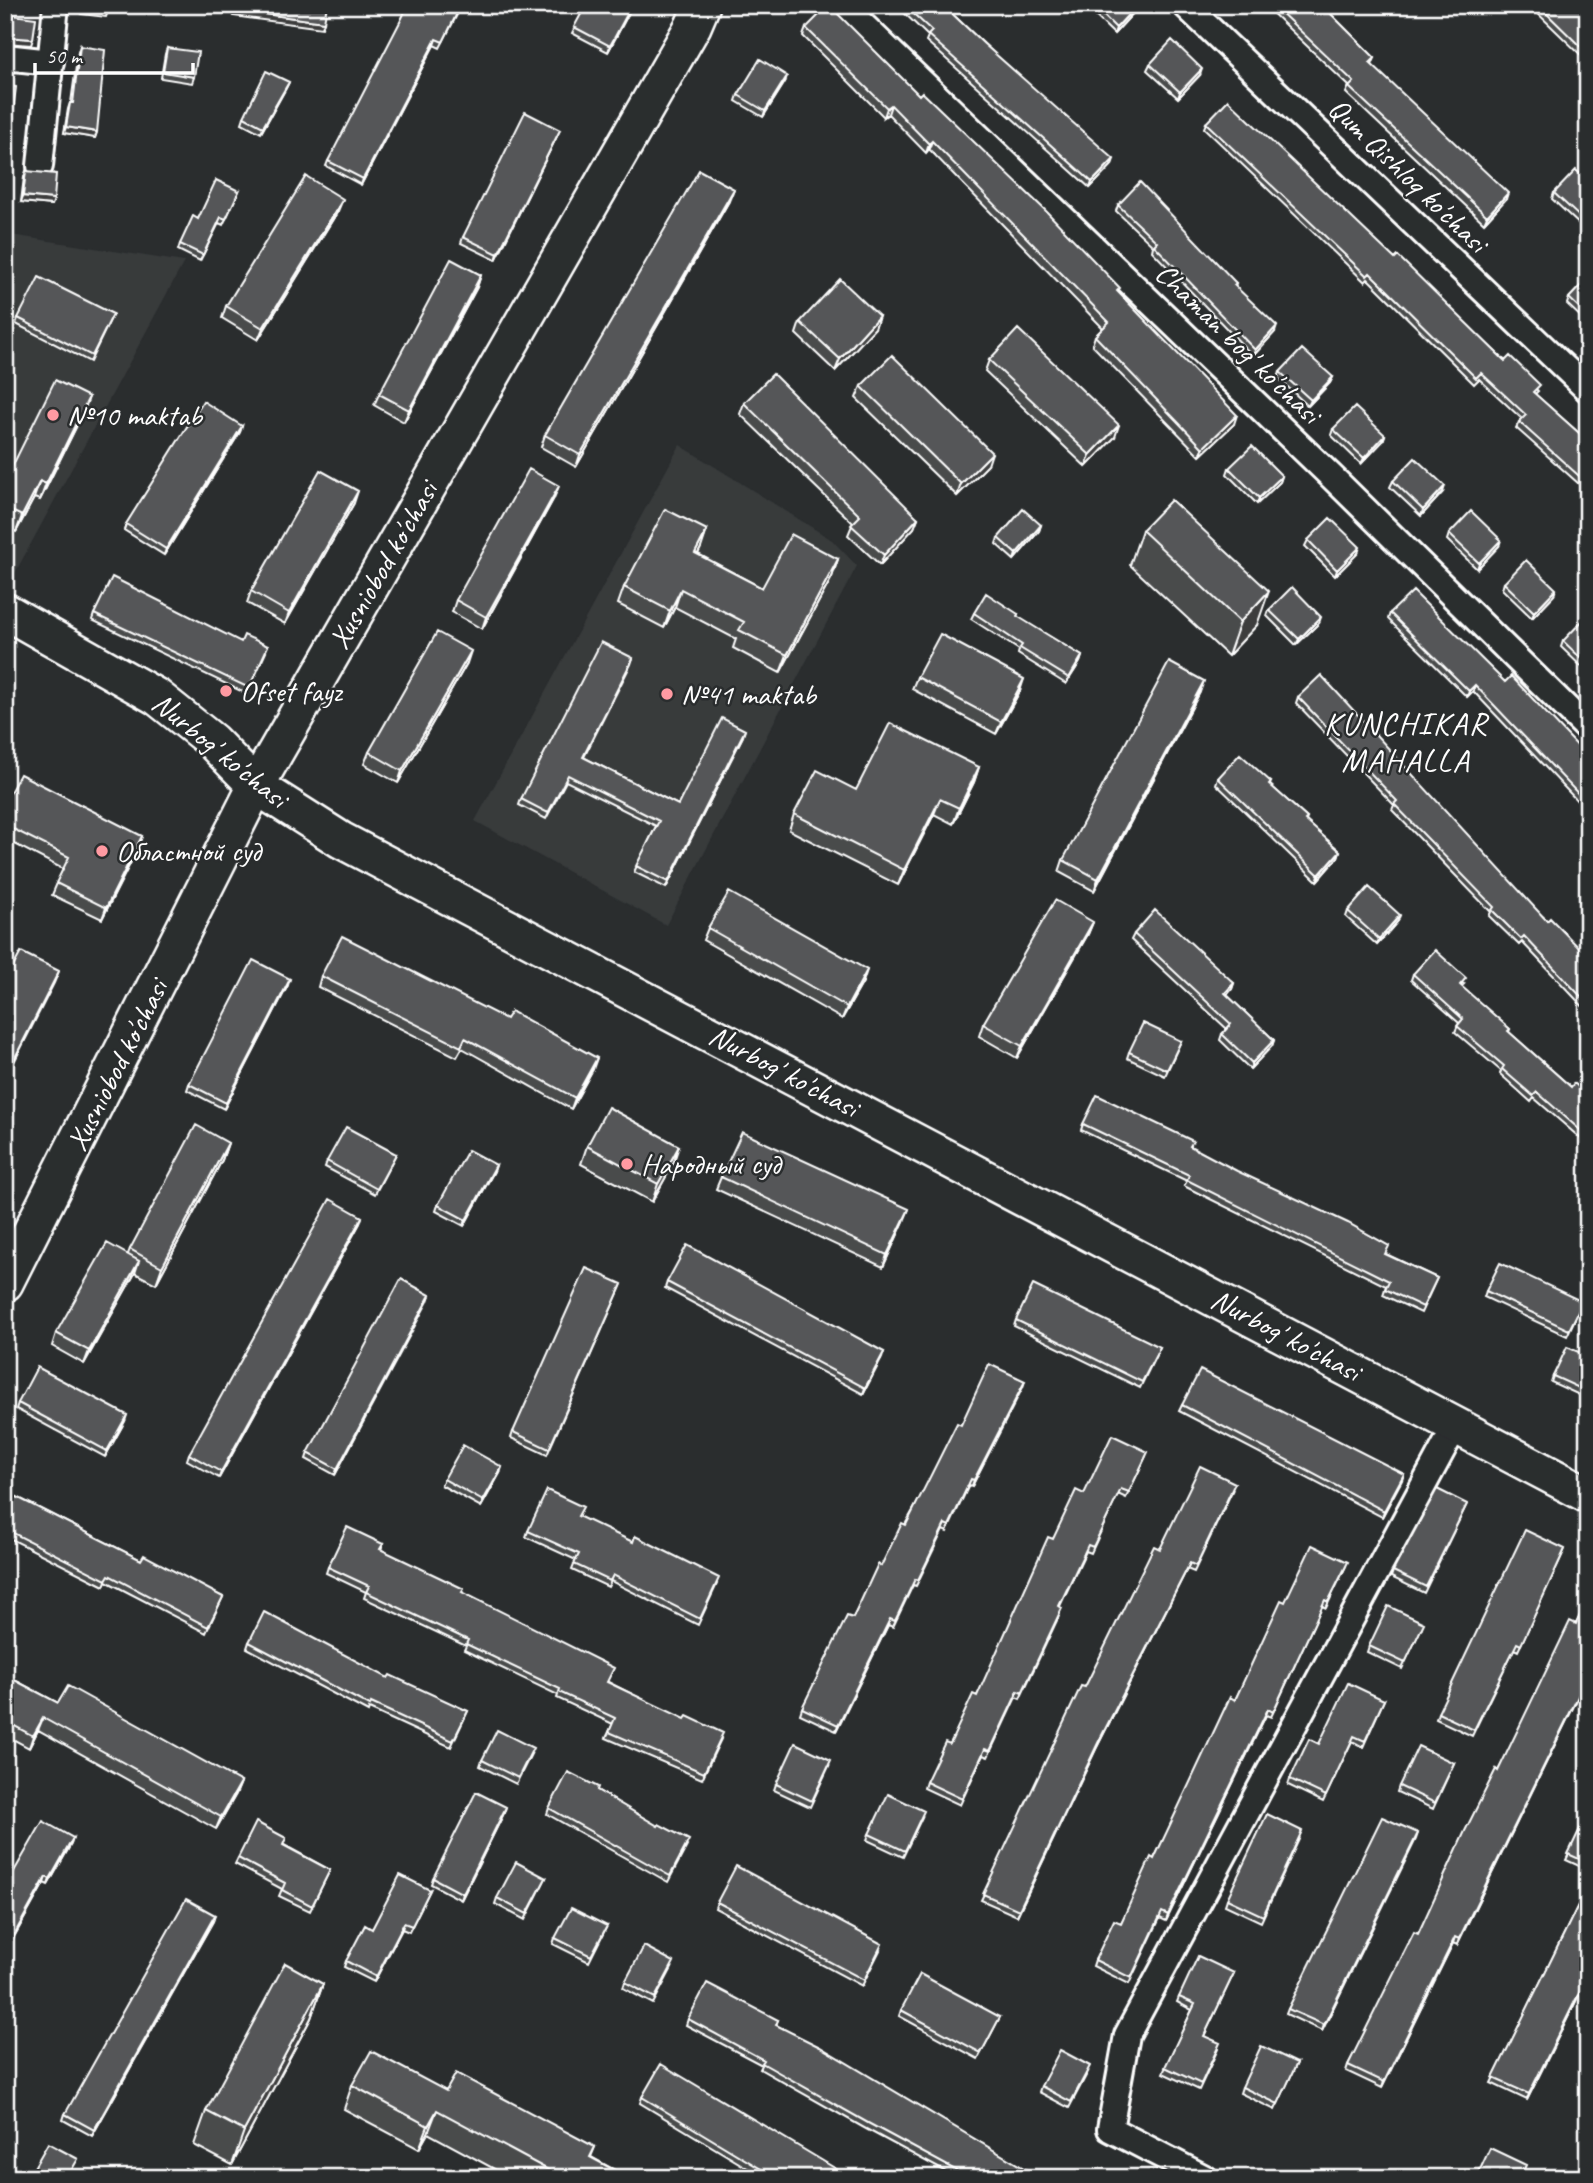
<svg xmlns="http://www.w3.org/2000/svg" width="1593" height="2183" font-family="Caveat,sans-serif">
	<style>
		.built { fill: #373a3b }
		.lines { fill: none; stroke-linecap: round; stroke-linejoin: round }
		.street-casing { stroke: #fff; stroke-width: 30 }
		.secondary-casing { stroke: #fff; stroke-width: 40 }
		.street { stroke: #2a2d2e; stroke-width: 24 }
		.secondary { stroke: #2a2d2e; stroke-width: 35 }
		.wall { fill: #494b4c; stroke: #fff; stroke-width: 2 }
		.shaded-wall { fill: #3c3d3e; stroke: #fff; stroke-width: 2 }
		.building { fill: #555758; stroke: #fff; stroke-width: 2 }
		.poi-dot { fill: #ff9aa2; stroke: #2a2d2e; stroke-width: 2.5 }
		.labels { text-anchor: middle; stroke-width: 5; stroke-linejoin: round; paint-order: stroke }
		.street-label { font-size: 30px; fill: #fff; stroke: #2a2d2e }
		.poi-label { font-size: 30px; fill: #fff; stroke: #2a2d2e; text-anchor: start }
		.neighbourhood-label { font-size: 32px; letter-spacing: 2px; fill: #fff; stroke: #2a2d2e }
	</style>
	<rect width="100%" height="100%" fill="#2a2d2e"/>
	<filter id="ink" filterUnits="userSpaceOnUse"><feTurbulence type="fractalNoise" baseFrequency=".0143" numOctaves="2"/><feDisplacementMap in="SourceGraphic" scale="14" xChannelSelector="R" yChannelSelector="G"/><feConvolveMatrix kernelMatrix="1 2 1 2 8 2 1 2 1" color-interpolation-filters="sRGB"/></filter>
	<g filter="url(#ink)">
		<path class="built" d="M5,234L184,262L15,573L5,568Z
			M680,445L832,540L857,566L666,925L475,821Z"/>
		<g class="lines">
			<g class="street-casing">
				<path id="street" d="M842,5L1332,477L1588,729
					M1185,5L1588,390
					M5,57L51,62
					M40,166L56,5
					M1205,2178L1110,2129L1127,2035L1456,1425"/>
			</g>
			<g class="secondary-casing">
				<path id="secondary" d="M5,611L157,697L212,741L256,786L341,840L1588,1495
					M5,1283L256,786L693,26L702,5"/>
			</g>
			<use href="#street" class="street"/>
			<use href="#secondary" class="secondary"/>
		</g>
		<path class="wall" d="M462,5L440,48L434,45L361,185L326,166L328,161Z
			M586,5H633L608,52L572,33Z
			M896,5H943L1112,165L1090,188L926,41L928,36Z
			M1084,5H1138L1136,10L1114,34Z
			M1264,5H1322L1375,58L1372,65L1506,199L1484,223L1346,93L1349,86Z
			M1529,5H1583L1588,10V62Z
			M806,28L1118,292L1234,424L1200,456L1092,345L1095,336L1103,328L929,149L926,153L888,114L884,117L803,36Z
			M80,46L97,132L95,138L64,133L68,109L70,103H71L78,52Z
			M167,48L194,77L192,83L161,78L165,54Z
			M1150,64L1200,75L1178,98L1147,70Z
			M289,82L286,88L261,133L242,123L244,117Z
			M785,82L763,117L736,101L738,95Z
			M5,85L13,111L11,117L5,116Z
			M1206,123L1395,259L1538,391L1535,394L1588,441V492L1516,428L1519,422L1522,419L1479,379L1474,384L1368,279L1365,282L1204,128Z
			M557,136L496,260L461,243L463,237Z
			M26,171L54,199L52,205L21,202L24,177Z
			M1588,181V221L1582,227L1552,199L1554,193Z
			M239,191L223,225L219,223L200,261L178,250L180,244L198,219Z
			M729,201L576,467L541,447L545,435Z
			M1118,205L1236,283L1235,287L1275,332L1253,356L1152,251L1153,246L1116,211Z
			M338,211L258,340L222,318L226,306Z
			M481,275L477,287L404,422L374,405L379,394Z
			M1588,278V324L1567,304L1569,298Z
			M113,314L90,362L16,324L18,318Z
			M879,316L875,328L835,371L796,334L800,322Z
			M989,360L1115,437L1086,467L985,371Z
			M1280,372L1333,377L1330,383L1308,406L1278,378Z
			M861,386L988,465L957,496L856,398Z
			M89,397L83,413L40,500L34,498L16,532L5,527V466L11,469Z
			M744,403L918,518L914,528L880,565L848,535L853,523L740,414Z
			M242,426L240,432L164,555L124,530L126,524Z
			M1333,429L1385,435L1383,441L1361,464L1331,435Z
			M1229,468L1282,476L1280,482L1257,504L1227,474Z
			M1393,481L1443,492L1421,516L1390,487Z
			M554,498L482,629L452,612L456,600Z
			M354,503L285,624L247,603L251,591Z
			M1041,525L1039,531L1014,560L996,544L998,538Z
			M707,530L698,554L762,588L838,559L832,577L780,673L733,648L736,639L675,607L664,628L618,604L624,587Z
			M1142,530L1257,625L1228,656L1130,565Z
			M1449,534L1499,546L1477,569L1447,540Z
			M1308,540L1358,553L1335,576L1305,546Z
			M1504,583L1554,595L1532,618L1502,589Z
			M1269,610L1319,623L1296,645L1267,616Z
			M974,613L1018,614L1017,617L1082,656L1080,662L1066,684L1018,654L1019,650L971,619Z
			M1390,613L1505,682L1588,757V804L1584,808L1473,691L1467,697L1388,619Z
			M94,614L241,642L266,652L247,694L92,620Z
			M1588,621V673L1561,647L1563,641Z
			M633,658L583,757L678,805L743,736L666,888L634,872L656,826L566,781L546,819L519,805L521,799Z
			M467,663L398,783L364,764L369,752Z
			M917,677L1020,691L996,734L912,689Z
			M1200,692L1094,891L1059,872L1063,860Z
			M1298,697L1588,957V1012L1522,942L1519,945L1489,916L1491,912L1392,810L1394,805L1296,703Z
			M979,767L974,782L953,824L934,814L898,885L789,830L794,814L856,790Z
			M1218,778L1271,782L1270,785L1307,818L1306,821L1340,851L1338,857L1317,881L1216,784Z
			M5,800L142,836L138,848L102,919L52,895L63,869L5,839Z
			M1348,911L1398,921L1377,945L1346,917Z
			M1093,922L1088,934L1017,1058L979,1036L983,1024Z
			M708,928L863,982L842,1019L703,940Z
			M1134,934L1234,983L1232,989L1227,995L1274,1040L1272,1046L1250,1069L1220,1040L1222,1034L1227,1029L1131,940Z
			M1413,974L1464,984L1461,987L1510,1029L1509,1032L1571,1087L1588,1095V1145L1534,1098L1531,1102L1500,1074L1501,1071L1455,1032L1459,1023L1411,980Z
			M321,976L593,1069L571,1109L462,1048L457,1057L318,987Z
			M288,985L224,1109L187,1090L189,1084Z
			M1181,1041L1165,1076L1127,1058L1129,1052Z
			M1083,1124L1190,1147L1386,1254L1437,1278L1421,1313L1383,1295L1386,1286L1184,1186L1187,1181L1081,1130Z
			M228,1143L222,1160L156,1284L135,1273L84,1364L52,1346L56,1333L128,1254L130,1249Z
			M587,1146L673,1164L652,1202L581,1164Z
			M396,1154L375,1194L325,1167L327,1161Z
			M496,1165L494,1171L464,1226L436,1211L438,1205Z
			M721,1177L904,1221L883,1267L716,1189Z
			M362,1217L360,1223L219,1478L187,1460L189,1454Z
			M667,1282L884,1352L863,1394L665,1288Z
			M622,1284L547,1455L511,1438L513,1432Z
			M1486,1291L1583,1302L1567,1336L1484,1297Z
			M430,1295L335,1475L306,1459L308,1453Z
			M1016,1320L1160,1347L1140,1388L1014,1326Z
			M1588,1356V1399L1551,1382L1553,1376Z
			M1025,1381L972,1486L969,1485L947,1532L943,1530L916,1586L913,1585L893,1627L888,1625L836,1731L800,1714L802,1708L961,1425Z
			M18,1403L125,1421L105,1457L16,1409Z
			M1182,1405L1404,1474L1382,1517L1179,1411Z
			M1145,1458L1126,1498L1118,1494L1091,1553L1086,1551L1060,1606V1614L1020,1699L1016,1697L988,1757L983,1755L960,1805L924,1788L926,1782L950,1744L977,1696L1053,1539L1084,1494Z
			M500,1473L481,1507L441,1485L444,1479Z
			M1233,1489L1194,1572L1187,1569L1096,1749L1017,1916L981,1900L1085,1687L1160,1549Z
			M5,1491L141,1560L223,1597L206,1633L106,1581L104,1586L5,1536Z
			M1467,1504L1424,1593L1391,1577L1393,1571Z
			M579,1517L717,1584L698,1625L611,1581L608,1587L572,1570L576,1560L526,1537L528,1531Z
			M383,1544L381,1550L462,1592L608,1682L721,1739L702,1779L606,1738L613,1724L557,1698L558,1695L464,1650L466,1646L364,1598L366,1592L326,1573L328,1567Z
			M1565,1549L1518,1651L1514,1649L1472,1736L1436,1719L1438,1713Z
			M1345,1568L1326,1608L1322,1606L1271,1717L1266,1715L1166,1921L1160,1918L1129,1984L1093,1966L1095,1960L1121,1923L1285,1602Z
			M1588,1598V1677L1457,1945L1453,1943L1382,2088L1346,2071L1348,2065L1418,1934L1498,1771L1576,1624Z
			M1421,1629L1402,1669L1367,1652L1369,1646Z
			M249,1642L388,1678L468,1711L451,1747L369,1709L368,1712L247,1648Z
			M5,1675L58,1703L241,1782L236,1794L216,1829L38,1730L29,1748L5,1735Z
			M1384,1700L1363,1747L1352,1741L1323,1802L1288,1785L1290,1779L1319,1744Z
			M531,1754L516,1784L480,1766L482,1760Z
			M1454,1763L1433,1809L1397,1792L1399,1786Z
			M829,1766L810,1807L774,1790L776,1784Z
			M597,1790L687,1846L668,1882L547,1814L549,1808Z
			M504,1813L461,1900L431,1884L433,1878Z
			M1588,1814V1870L1566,1860Z
			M922,1817L903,1857L867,1840L869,1834Z
			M1418,1833L1322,2031L1286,2014L1288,2009Z
			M1300,1837L1261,1922L1225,1905L1227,1899Z
			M73,1838L71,1844L48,1885L44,1883L5,1953V1887Z
			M284,1845L330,1870L310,1911L279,1896L282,1889L235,1864L238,1858Z
			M546,1878L525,1920L495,1904L497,1898Z
			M1588,1885V1977L1527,2100L1491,2083Z
			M430,1890L409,1932L402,1929L374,1982L344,1967L346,1961L372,1929Z
			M717,1902L880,1950L862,1986L715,1908Z
			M215,1915L213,1921L92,2136L63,2120L65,2114Z
			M607,1926L589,1962L553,1944L555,1938Z
			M672,1968L653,2004L623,1988L625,1982Z
			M1234,1973L1204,2036L1218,2049L1199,2090L1163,2073L1192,2010L1177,2002L1179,1997Z
			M323,1984L311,2018L232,2165L194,2145L206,2111Z
			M901,2010L1000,2017L978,2059L899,2016Z
			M688,2019L778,2020L776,2025L1032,2173L1030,2178H957L866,2129L760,2069L762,2065L686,2025Z
			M1297,2063L1275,2110L1240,2093L1242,2087Z
			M1088,2072L1069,2108L1039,2092L1041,2086Z
			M352,2085L446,2091L595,2147L591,2157L629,2178H511L428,2133L419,2149L344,2109Z
			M642,2097L843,2173L841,2178H764L640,2103Z"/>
		<path class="shaded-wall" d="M169,5H201L199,11L168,6Z
			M632,5H633L608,52L610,46Z
			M1138,5L1136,10L1114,34L1116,28Z
			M83,8L108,11L106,17L81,14Z
			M235,10L324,22L322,28L233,16Z
			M5,37L33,39L31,45L5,43Z
			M436,39L434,45L361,185L363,179Z
			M1202,69L1200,75L1178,98L1180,92Z
			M787,76L785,82L763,117L765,111Z
			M289,82L286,88L261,133L263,127Z
			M891,105L888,114L884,117L887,108Z
			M66,127L97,132L95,138L64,133Z
			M560,130L557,136L496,260L498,254Z
			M932,141L929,149L926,153L929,144Z
			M1114,159L1112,165L1090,188L1092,182Z
			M734,189L729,201L576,467L580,455Z
			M1508,193L1506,199L1484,223L1487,216Z
			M23,196L54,199L52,205L21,202Z
			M343,199L338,211L258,340L263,328Z
			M481,275L477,287L404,422L409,410Z
			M879,316L875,328L835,371L840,359Z
			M1277,326L1275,332L1253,356L1255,350Z
			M1333,377L1330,383L1308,406L1311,400Z
			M89,397L83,413L40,500L46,484Z
			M1237,415L1234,424L1200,456L1203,448Z
			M1119,425L1115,437L1086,467L1090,455Z
			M242,426L240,432L164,555L166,549Z
			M1385,435L1383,441L1361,464L1364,458Z
			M992,453L988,465L957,496L961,484Z
			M1282,476L1280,482L1257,504L1259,498Z
			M40,481L34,498L16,532L22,516Z
			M559,486L554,498L482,629L486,617Z
			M1445,486L1443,492L1421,516L1423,510Z
			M358,491L354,503L285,624L289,613Z
			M918,518L914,528L880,565L884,555Z
			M1041,525L1039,531L1014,560L1016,554Z
			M707,530L701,548L689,570L695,553Z
			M1501,540L1499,546L1477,569L1479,563Z
			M1360,547L1358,553L1335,576L1337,570Z
			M838,559L832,577L780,673L787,655Z
			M681,589L675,607L664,628L670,611Z
			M1556,589L1554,595L1532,618L1534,612Z
			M1269,591L1257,625L1228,656L1240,622Z
			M1321,617L1319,623L1296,645L1299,639Z
			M471,651L467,663L398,783L402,771Z
			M1082,656L1080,662L1066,684L1069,678Z
			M633,658L631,664L581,763L583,757Z
			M1024,679L1020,691L996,734L1001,722Z
			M1204,681L1200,692L1094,891L1098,879Z
			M1475,685L1473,691L1467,697L1469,691Z
			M745,730L743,736L666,888L668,882Z
			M979,767L974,782L953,824L959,808Z
			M940,799L934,814L898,885L904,870Z
			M142,836L138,848L102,919L106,908Z
			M1340,851L1338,857L1317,881L1319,875Z
			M1400,915L1398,921L1377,945L1379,939Z
			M1093,922L1088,934L1017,1058L1022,1046Z
			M867,970L863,982L842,1019L847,1007Z
			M59,971L54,983L5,1080V1077Z
			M290,979L288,985L224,1109L226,1103Z
			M1234,983L1232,989L1223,999L1225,993Z
			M1274,1040L1272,1046L1250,1069L1252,1063Z
			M597,1058L593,1069L571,1109L575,1098Z
			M228,1143L222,1160L156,1284L162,1267Z
			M679,1146L673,1164L652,1202L658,1184Z
			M496,1165L494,1171L464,1226L466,1220Z
			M909,1209L904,1221L883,1267L887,1255Z
			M362,1217L360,1223L219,1478L221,1472Z
			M139,1261L135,1273L84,1364L89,1351Z
			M430,1295L428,1301L335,1475L337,1469Z
			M884,1352L882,1358L863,1394L865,1388Z
			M1025,1381L1023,1387L972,1486L974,1480Z
			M127,1415L125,1421L105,1457L107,1451Z
			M502,1467L500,1473L481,1507L483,1501Z
			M1404,1474L1402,1480L1382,1517L1384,1511Z
			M1190,1563L1096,1749L1017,1916L1098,1743Z
			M890,1619L888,1625L836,1731L838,1725Z
			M1588,1676V1677L1457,1945L1459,1939Z
			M1268,1709L1266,1715L1166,1921L1168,1915Z
			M43,1718L38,1730L29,1748L33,1736Z
			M241,1782L236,1794L216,1829L221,1817Z
			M506,1807L504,1813L461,1900L463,1894Z
			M1418,1833L1416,1839L1322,2031L1324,2025Z
			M73,1838L71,1844L48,1885L50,1879Z
			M46,1877L44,1883L5,1953V1951Z
			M215,1915L213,1921L92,2136L94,2130Z
			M404,1923L402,1929L374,1982L376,1977Z
			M1455,1937L1453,1943L1382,2088L1384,2082Z
			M1588,1975V1977L1527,2100L1529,2094Z
			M323,1984L311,2018L232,2165L244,2131Z
			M437,2110L428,2133L419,2149L428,2126Z"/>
		<path class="building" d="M83,5H109L108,11L83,8Z
			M236,5H327L324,22L235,10Z
			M408,5H461L443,42L436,39L363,179L328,161L401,20Z
			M586,5H632L610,46L574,27Z
			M829,5L919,95L922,92L1045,210L1120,288L1117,291L1237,415L1203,448L1095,336L1109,322L932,141L929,144L891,105L887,108L806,28Z
			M904,5H943L984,44L1114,159L1092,182L928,35L932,31Z
			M1093,5H1137L1116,28Z
			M1273,5H1322L1375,58L1370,63L1508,193L1487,216L1349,87L1354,82Z
			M1538,5H1583L1588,10V54Z
			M5,14L36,18L33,39L5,37Z
			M1172,40L1202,69L1180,92L1150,64Z
			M80,46L105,50L97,132L66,127L70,103H73Z
			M167,48L198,52L194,77L163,72Z
			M760,59L787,76L765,111L738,95Z
			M266,71L289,82L263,127L244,117Z
			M5,85L16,87L13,111L5,110Z
			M1228,100L1395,259L1398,256L1505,361L1510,356L1540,385L1533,392L1588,441V484L1519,422L1526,415L1481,373L1476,378L1370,273L1367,276L1206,123Z
			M525,112L560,130L498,254L463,237Z
			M699,170L734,189L580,455L545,435Z
			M1576,170L1588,181V218L1584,221L1554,193Z
			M26,171L56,174L54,199L23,196Z
			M306,176L343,199L263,328L226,306Z
			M216,180L239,191L226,219L221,217L203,255L180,244L193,216L198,219Z
			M1140,182L1236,283L1234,285L1277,326L1255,350L1154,245L1157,242L1118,205Z
			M451,259L481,275L409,410L379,394Z
			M39,277L113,314L92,356L18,318Z
			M1588,278V316L1569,298Z
			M840,279L879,316L840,359L800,322Z
			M1018,329L1119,425L1090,455L989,360Z
			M1302,349L1333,377L1311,400L1280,372Z
			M892,355L992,453L961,484L861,386Z
			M773,374L918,518L884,555L851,525L860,516L744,403Z
			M55,380L89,397L46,484L40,481L22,516L5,508V466L11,469Z
			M203,401L242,426L166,549L126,524Z
			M1355,407L1385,435L1364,458L1333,429Z
			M1252,446L1282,476L1259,498L1229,468Z
			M1415,458L1445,486L1423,510L1393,481Z
			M529,469L559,486L486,617L456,600Z
			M320,470L358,491L289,613L251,591Z
			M1171,500L1269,591L1240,622L1142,530Z
			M665,509L707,530L695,553L762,588L791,534L838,559L787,655L739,630L744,622L681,589L670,611L624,587Z
			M1023,509L1041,525L1016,554L998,538Z
			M1471,511L1501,540L1479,563L1449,534Z
			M1330,518L1360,547L1337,570L1308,540Z
			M1526,560L1556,589L1534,612L1504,583Z
			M112,577L241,642L244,635L268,646L249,688L94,614Z
			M1292,587L1321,617L1299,639L1269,610Z
			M1413,591L1505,682L1511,676L1588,757V801L1586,802L1475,685L1469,691L1390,613Z
			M986,593L1018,614L1017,616L1082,656L1069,678L1020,648L1022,645L974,613Z
			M1585,618L1588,621V665L1563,641Z
			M437,632L471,651L402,771L369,752Z
			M940,634L1024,679L1001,722L917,677Z
			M601,642L633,658L583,757L678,805L722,718L745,730L668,882L636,866L659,821L568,775L548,813L521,799Z
			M1169,662L1204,681L1098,879L1063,860Z
			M1321,675L1547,921L1550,918L1588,957V1004L1524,936L1521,939L1492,910L1494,907L1394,804L1397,801L1298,697Z
			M890,723L979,767L959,808L940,799L904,870L794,814L817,770L856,790Z
			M1240,754L1271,782L1269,784L1307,818L1305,820L1340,851L1319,875L1218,778Z
			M20,774L142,836L106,908L56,883L69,857L5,825V800H6Z
			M1369,887L1400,915L1379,939L1348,911Z
			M729,892L867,970L847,1007L708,928Z
			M1055,900L1093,922L1022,1046L983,1024Z
			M1155,910L1234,983L1225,993L1274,1040L1252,1063L1222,1034L1231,1024L1134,934Z
			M342,936L506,1019L511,1011L597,1058L575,1098L465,1038L461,1047L321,976Z
			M1435,950L1466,978L1460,985L1510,1029L1508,1031L1571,1087L1574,1083L1588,1095V1137L1537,1092L1533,1096L1502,1069L1504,1066L1457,1026L1463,1019L1413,974Z
			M21,952L59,971L5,1077V982Z
			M253,960L290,979L226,1103L189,1084Z
			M1143,1023L1181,1041L1167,1070L1129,1052Z
			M1097,1095L1193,1141L1190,1146L1237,1171L1348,1223L1389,1246L1385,1254L1437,1278L1423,1307L1385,1289L1389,1281L1187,1180L1189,1175L1083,1124Z
			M608,1107L679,1146L658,1184L587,1146Z
			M196,1125L228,1143L162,1267L130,1249Z
			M346,1127L396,1154L377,1189L327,1161Z
			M742,1132L909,1209L887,1255L721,1177Z
			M468,1150L496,1165L466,1220L438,1205Z
			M330,1199L362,1217L221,1472L189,1454Z
			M107,1243L139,1261L89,1351L56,1333Z
			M687,1245L884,1352L865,1388L667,1282Z
			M1500,1263L1583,1302L1569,1330L1486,1291Z
			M586,1268L622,1284L549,1449L513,1432Z
			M401,1279L430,1295L337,1469L308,1453Z
			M1033,1285L1160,1347L1142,1382L1016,1320Z
			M1567,1347L1588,1356V1392L1553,1376Z
			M989,1364L1025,1381L974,1480L971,1479L949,1526L945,1524L918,1580L915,1579L895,1621L890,1619L838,1725L802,1708L847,1616L853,1618L878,1564L881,1566L902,1523L906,1525L957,1423L961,1425Z
			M37,1367L127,1415L107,1451L18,1403Z
			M1200,1370L1404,1474L1384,1511L1182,1405Z
			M1112,1435L1148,1452L1129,1492L1121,1489L1093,1547L1088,1545L1059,1606L1062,1608L1022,1693L1018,1691L990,1751L985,1749L962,1799L926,1782L945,1742L950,1744L973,1694L977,1696L1048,1537L1053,1539L1076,1490L1084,1494Z
			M463,1445L502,1467L483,1501L444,1479Z
			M1200,1466L1235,1483L1196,1566L1190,1563L1098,1743L1019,1910L983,1894L1081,1686L1085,1687L1154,1546L1160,1549Z
			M5,1476L10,1479L5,1488Z
			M1437,1489L1467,1504L1426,1587L1393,1571Z
			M547,1490L583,1507L578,1516L633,1542L635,1536L719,1578L700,1619L613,1575L610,1581L574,1564L579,1554L528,1531Z
			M5,1491L141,1560L144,1555L223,1597L208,1627L109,1575L106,1580L5,1529Z
			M347,1527L383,1544L380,1549L464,1589L462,1592L614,1668L607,1682L685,1719L687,1716L723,1733L704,1773L609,1732L615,1718L559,1692L560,1689L466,1644L468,1640L366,1592L369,1586L328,1567Z
			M1525,1530L1565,1549L1521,1645L1517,1643L1474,1730L1438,1713Z
			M1312,1545L1348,1562L1328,1602L1325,1600L1273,1712L1268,1709L1168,1915L1162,1912L1131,1978L1095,1960L1114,1920L1121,1923L1151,1857L1154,1859L1230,1697L1235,1700L1281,1600L1285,1602Z
			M1588,1598V1676L1459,1939L1455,1937L1384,2082L1348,2065L1414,1932L1418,1934L1465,1831L1496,1769L1498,1771L1570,1621L1576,1624Z
			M1388,1606L1424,1623L1405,1663L1369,1646Z
			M264,1612L388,1678L390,1675L468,1711L453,1741L371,1703L370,1706L249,1642Z
			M5,1675L58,1703L68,1686L241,1782L221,1817L43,1718L33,1736L5,1721Z
			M1348,1683L1384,1700L1365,1741L1354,1736L1326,1796L1290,1779L1309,1739L1319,1744Z
			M497,1730L533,1748L518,1778L482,1760Z
			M795,1743L831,1760L812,1801L776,1784Z
			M1418,1746L1454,1763L1435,1803L1399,1786Z
			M568,1772L598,1787L597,1790L658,1826L659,1824L689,1840L670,1876L549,1808Z
			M476,1792L506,1807L463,1894L433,1878Z
			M888,1794L924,1811L905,1851L869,1834Z
			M1267,1814L1302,1831L1263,1916L1227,1899Z
			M1587,1814H1588V1863L1568,1854Z
			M1382,1817L1418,1833L1324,2025L1288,2009Z
			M43,1821L73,1838L50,1879L46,1877L5,1951V1887Z
			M256,1822L286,1838L283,1845L330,1870L312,1906L282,1890L285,1883L238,1858Z
			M516,1862L546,1878L527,1914L497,1898Z
			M736,1866L882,1944L864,1980L717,1902Z
			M400,1875L430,1890L412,1926L404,1923L376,1977L346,1961L365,1925L372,1929Z
			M1588,1885V1975L1529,2094L1493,2078Z
			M186,1899L215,1915L94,2130L65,2114Z
			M571,1908L607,1926L591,1956L555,1938Z
			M644,1946L674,1962L655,1998L625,1982Z
			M1198,1956L1234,1973L1204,2036L1220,2043L1201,2084L1165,2067L1195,2004L1179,1997Z
			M285,1963L323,1984L244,2131L206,2111Z
			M920,1974L1000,2017L981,2053L901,2010Z
			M707,1983L778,2020L776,2025L820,2047L1032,2173L1029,2178H970L868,2123L762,2063L764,2060L688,2019Z
			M1261,2046L1297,2063L1278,2104L1242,2087Z
			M1060,2050L1090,2066L1071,2102L1041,2086Z
			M371,2051L446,2091L456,2073L595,2147L590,2157L629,2178H563L437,2110L428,2126L352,2085Z
			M661,2064L843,2173L840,2178H776L642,2097Z
			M48,2143L78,2159L67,2178H28Z
			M1490,2148L1526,2165L1520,2178H1476Z
			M185,2168L204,2178H180Z"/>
	</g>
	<g class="poi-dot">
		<circle cx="53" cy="415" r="7"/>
		<circle cx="226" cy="691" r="7"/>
		<circle cx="667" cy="694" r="7"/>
		<circle cx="102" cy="851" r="7"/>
		<circle cx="627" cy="1164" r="7"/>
	</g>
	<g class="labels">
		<g class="street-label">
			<text transform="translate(1408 175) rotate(44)" y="10">Qum Qishloq ko'chasi</text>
			<text transform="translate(1238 343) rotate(44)" y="10">Chaman bog' ko'chasi</text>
			<text transform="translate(383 565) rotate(-60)" y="10">Xusniobod ko'chasi</text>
			<text transform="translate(220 750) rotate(39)" y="10">Nurbog' ko'chasi</text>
			<text transform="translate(117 1065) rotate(-63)" y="10">Xusniobod ko'chasi</text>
			<text transform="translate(784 1071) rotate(28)" y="10">Nurbog' ko'chasi</text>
			<text transform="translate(1286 1335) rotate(28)" y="10">Nurbog' ko'chasi</text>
		</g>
		<g class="poi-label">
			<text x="67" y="425">№10 maktab</text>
			<text x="240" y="701">Ofset fayz</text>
			<text x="681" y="704">№41 maktab</text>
			<text x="116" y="861">Областной суд</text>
			<text x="641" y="1174">Народный суд</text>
		</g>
		<g class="neighbourhood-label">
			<text x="1406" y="734">KUNCHIKAR<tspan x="1406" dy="37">MAHALLA</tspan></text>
		</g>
	</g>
	<rect width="1593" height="2183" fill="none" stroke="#2a2d2e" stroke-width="28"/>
	<rect x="14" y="14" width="1565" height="2155" fill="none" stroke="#fff" stroke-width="2.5" filter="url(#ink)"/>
	<path d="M35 63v10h158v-10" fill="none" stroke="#ffffff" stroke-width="3.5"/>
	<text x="46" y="63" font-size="21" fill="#ffffff" stroke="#2a2d2e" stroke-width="5" paint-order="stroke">50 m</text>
</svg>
